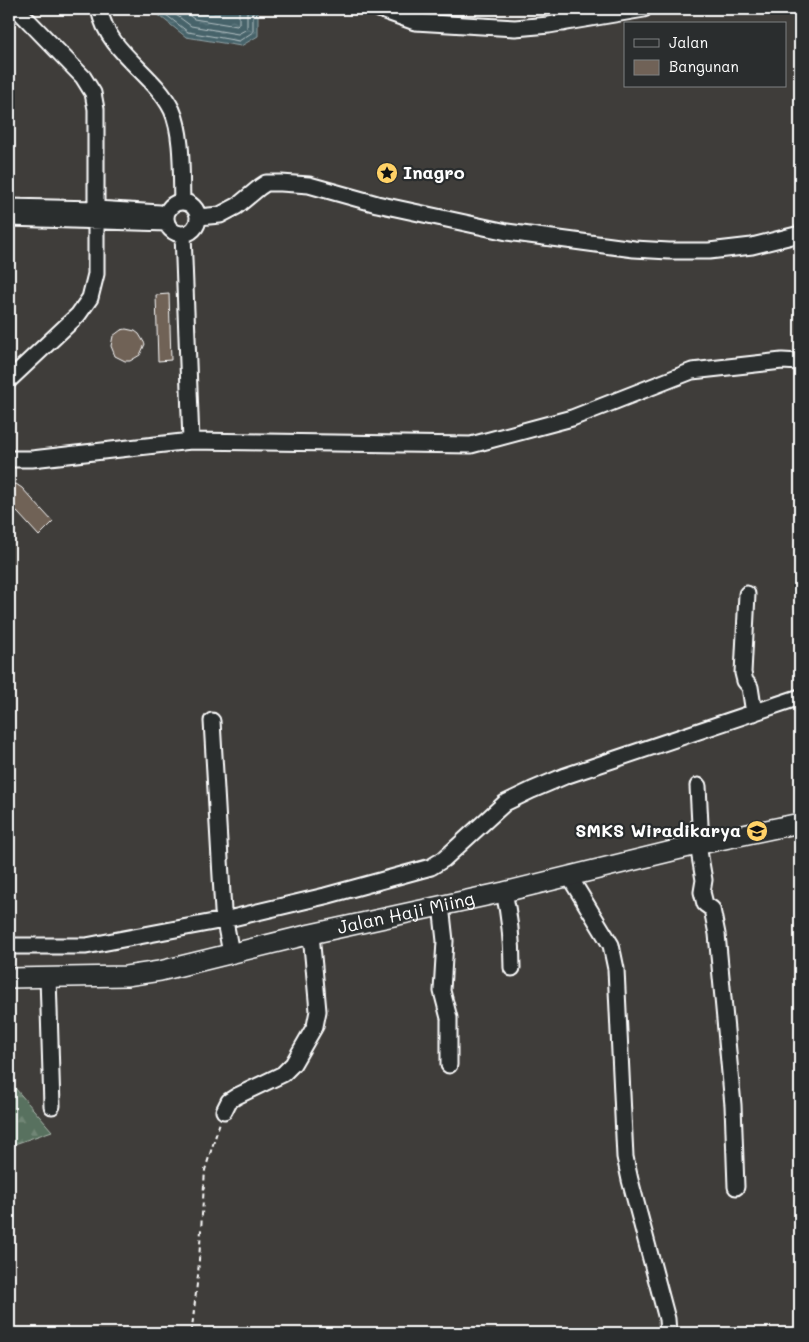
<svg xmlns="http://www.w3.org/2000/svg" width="809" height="1342" font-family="Mali,sans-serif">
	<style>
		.forest { fill: url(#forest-firs); stroke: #acb8ae }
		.water { fill: url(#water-ripples); stroke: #91a2a6 }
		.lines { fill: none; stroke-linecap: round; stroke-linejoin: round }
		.shore { stroke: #b5c1c4; stroke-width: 1 }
		.building { fill: #706257; stroke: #fff }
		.minor-casing { stroke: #fff; stroke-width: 19 }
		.major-casing { stroke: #fff; stroke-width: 22 }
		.path { stroke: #fff; stroke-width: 2; stroke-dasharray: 5 4; stroke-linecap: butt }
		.minor { stroke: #2a2d2e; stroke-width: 15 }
		.major { stroke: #2a2d2e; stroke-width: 19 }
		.labels { text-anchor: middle; stroke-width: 4.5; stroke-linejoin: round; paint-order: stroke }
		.poi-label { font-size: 18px; font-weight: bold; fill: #fff; stroke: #2a2d2e; text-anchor: start }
		.street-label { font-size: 18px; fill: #fff; stroke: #2a2d2e }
	</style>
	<defs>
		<pattern id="forest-firs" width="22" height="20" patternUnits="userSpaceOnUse" patternTransform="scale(1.25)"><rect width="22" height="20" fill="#58715e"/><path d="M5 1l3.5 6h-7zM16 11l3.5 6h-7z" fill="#718676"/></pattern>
		<pattern id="water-ripples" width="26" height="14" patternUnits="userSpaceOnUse" patternTransform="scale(1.25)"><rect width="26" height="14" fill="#47646b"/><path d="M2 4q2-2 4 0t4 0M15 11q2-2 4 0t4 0" fill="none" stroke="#637b81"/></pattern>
	</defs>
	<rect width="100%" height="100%" fill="#3f3d3a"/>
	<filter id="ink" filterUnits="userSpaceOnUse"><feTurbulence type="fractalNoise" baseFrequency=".02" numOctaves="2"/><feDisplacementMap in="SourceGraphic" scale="10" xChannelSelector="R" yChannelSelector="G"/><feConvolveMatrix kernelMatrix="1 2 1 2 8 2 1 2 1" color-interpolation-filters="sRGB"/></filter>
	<g filter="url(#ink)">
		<path class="forest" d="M9,1081L52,1131L9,1146Z"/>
		<path class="water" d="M155,9H258V36L241,46L186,37L156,13Z"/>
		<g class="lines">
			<path class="shore" d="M160,9L161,11L188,32L239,41L253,32V9
				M168,9L191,26L238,34L247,29V9
				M180,9L194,19L237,26L239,24V9"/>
		</g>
		<path class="building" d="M169,294L171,360L158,361L156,295Z
			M126,329L135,331L139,334L145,344L140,355L130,361H125L115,356L111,346L113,336L121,330Z
			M16,484L22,488L53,522L39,536L9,503V485Z"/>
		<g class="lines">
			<g class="minor-casing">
				<path id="minor" d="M99,9C108,53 153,72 172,110C183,134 181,175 182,202
					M379,9L415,22L515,28L549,25L644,9
					M563,23L568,9
					M166 218a16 16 0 1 1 32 0a16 16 0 1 1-32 0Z
					M9,207L96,209L160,213
					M198,217L220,215L237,206L260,187L266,183H281L309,185L377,204L507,232L634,249L669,251H709L752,246L800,234
					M9,218L167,223
					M183,234L191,441
					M9,380L78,315L90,298L96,274V109L93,93L83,77L17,9
					M9,459H32L191,441L471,445L572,418L692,371L782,361L800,362
					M747,594L743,673L745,681L750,687L754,713
					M212,721L223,911L231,953
					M698,786L701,844
					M698,845L704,880L702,892L705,904L712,909L717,934L733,1105L736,1187
					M569,876L611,945L616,969L625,1157L630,1180L667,1319L668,1333
					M504,892C510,918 512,941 512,968
					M441,905L445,941L442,991L449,1018V1065
					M9,946H86L224,920L325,896L431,867L444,859L505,803L532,790L565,776L800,697
					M48,977L52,1106
					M224,1111L229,1101L237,1096L283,1074L293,1064L315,1026L318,1011L311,934"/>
			</g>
			<g class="major-casing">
				<g id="major">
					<path id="s1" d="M9,978L126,976L160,971L311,934L504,892L701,844L800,823"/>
				</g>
			</g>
			<path class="path" d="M192,1333V1328L198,1275L205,1170L220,1122"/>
			<use href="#minor" class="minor"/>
			<use href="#major" class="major"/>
		</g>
	</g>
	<defs>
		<g id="sight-disc" transform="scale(1.125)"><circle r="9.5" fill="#ffd166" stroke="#2a2d2e"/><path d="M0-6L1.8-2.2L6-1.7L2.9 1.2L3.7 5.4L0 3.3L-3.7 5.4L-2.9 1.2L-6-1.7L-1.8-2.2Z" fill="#111"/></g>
		<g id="school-disc" transform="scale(1.125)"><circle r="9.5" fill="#ffd166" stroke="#2a2d2e"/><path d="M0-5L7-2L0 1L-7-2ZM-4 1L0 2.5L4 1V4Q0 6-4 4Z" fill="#111"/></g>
	</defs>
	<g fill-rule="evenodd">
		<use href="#sight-disc" x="387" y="173"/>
		<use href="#school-disc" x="757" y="831"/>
	</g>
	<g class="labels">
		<g class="poi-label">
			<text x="403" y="179">Inagro</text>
			<text x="741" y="837" text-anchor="end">SMKS Wiradikarya</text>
		</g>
		<g class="street-label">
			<text dy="6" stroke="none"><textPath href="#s1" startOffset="404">Jalan Haji Miing</textPath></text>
		</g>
	</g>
	<rect width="809" height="1342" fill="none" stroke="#2a2d2e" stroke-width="30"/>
	<rect x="15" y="15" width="779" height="1312" fill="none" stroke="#fff" stroke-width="2" filter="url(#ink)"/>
	<rect x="624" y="22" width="162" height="65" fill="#2a2d2e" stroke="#7f8182"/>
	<rect x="634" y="39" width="25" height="8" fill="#2a2d2e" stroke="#7f8182"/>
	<text x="669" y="48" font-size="15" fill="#ffffff">Jalan</text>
	<rect x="634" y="60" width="25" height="15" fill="#706257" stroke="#7f8182"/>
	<text x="669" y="72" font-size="15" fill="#ffffff">Bangunan</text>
</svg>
